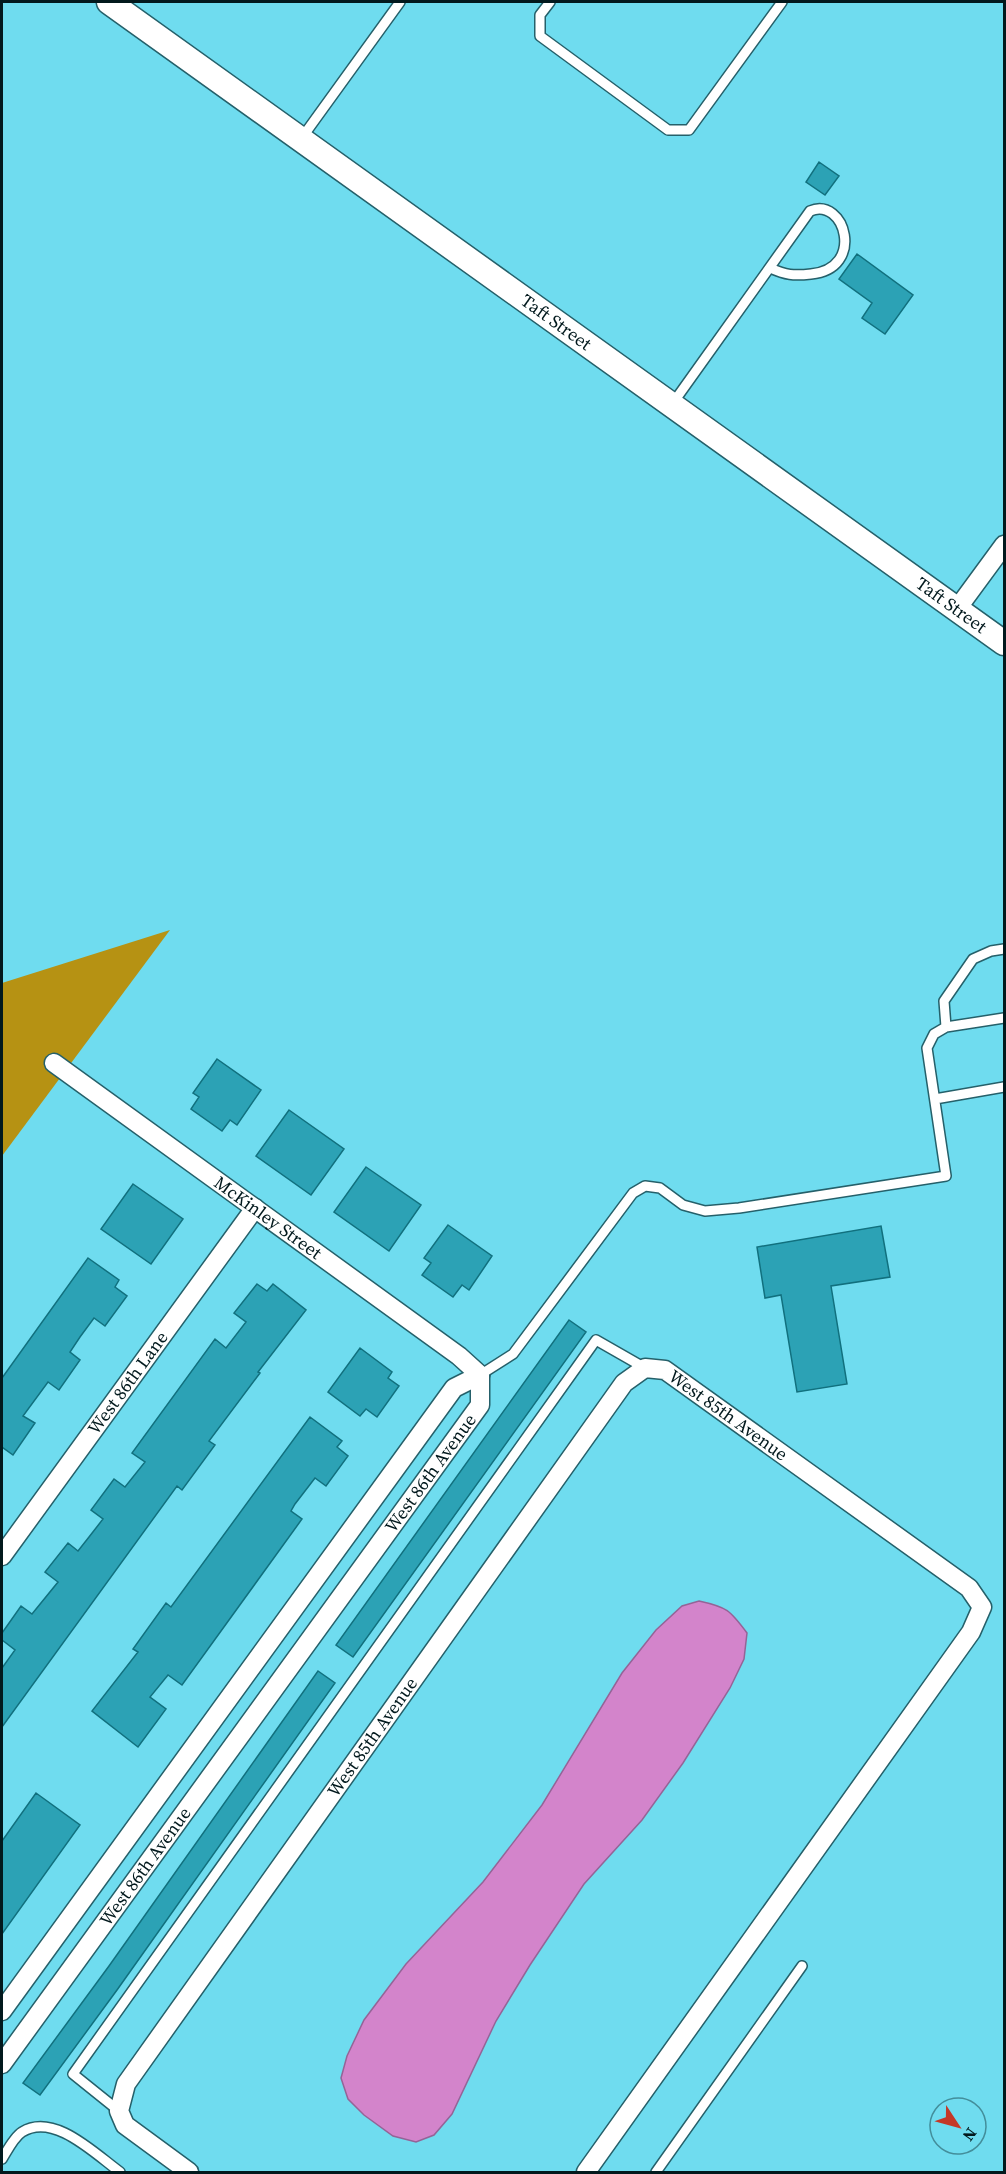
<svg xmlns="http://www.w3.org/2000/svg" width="1006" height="2174" font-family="'Source Serif 4',serif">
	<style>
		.forest { fill: #b69213 }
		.water { fill: #d384cb; stroke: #946497; stroke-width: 1.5 }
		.building { fill: #2ca2b5; stroke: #11707e; stroke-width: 1.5 }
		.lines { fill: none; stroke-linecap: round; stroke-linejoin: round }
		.lane-casing { stroke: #25606a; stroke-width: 12 }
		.street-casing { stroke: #25606a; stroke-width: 21 }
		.secondary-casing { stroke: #25606a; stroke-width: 27 }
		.lane { stroke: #fff; stroke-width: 9 }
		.street { stroke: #fff; stroke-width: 18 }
		.secondary { stroke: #fff; stroke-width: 24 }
		.labels { text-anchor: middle; stroke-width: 6; stroke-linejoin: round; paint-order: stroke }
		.street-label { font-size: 18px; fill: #02191d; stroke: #6fdcef }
	</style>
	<rect width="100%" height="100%" fill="#6fdcef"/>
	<path class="forest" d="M170,930L2,1156V983Z"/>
	<path class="water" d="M699,1601C727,1607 730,1610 747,1633L744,1659L730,1688L683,1763L642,1820L584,1884L530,1965L496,2021L452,2114L434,2135L416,2142L393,2136L364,2115L348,2099L341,2078L347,2056L364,2020L406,1964L483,1882L542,1805L622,1673L656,1630L682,1606Z"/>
	<path class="building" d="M819,162L839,176L825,195L806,182Z
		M857,254L913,295L885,334L862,318L872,303L839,279Z
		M217,1059L261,1090L237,1125L230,1120L222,1131L191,1109L199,1097L193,1093Z
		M289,1110L344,1149L311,1195L256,1156Z
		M366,1167L421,1205L389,1251L334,1212Z
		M133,1184L183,1219L151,1264L101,1229Z
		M448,1225L492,1256L469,1290L462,1285L453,1297L422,1275L431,1263L424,1258Z
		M881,1226L890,1277L831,1286L847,1384L797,1392L781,1295L765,1298L757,1247Z
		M88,1258L119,1280L115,1287L127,1296L105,1326L94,1318L80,1337L70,1352L80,1360L59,1390L48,1382L23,1416L35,1423L13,1455L2,1447V1378Z
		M257,1284L267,1291L273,1284L306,1310L258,1372L260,1373L209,1441L215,1445L182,1490L177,1486L2,1727V1668L15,1650L2,1640V1633L21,1606L32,1614L58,1582L45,1572L68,1543L78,1551L89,1537L103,1519L91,1510L114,1479L125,1487L145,1462L132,1453L215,1339L226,1348L246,1322L234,1313Z
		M569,1320L586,1332L353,1657L336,1645Z
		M360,1348L392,1372L388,1378L399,1386L377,1417L366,1409L360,1416L328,1392Z
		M310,1417L342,1441L337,1447L348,1456L326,1486L315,1478L295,1504L291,1511L302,1519L182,1685L168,1675L150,1697L166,1709L138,1747L92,1711L138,1652L133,1649L166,1603L171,1607Z
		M318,1671L335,1683L117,1990L40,2095L23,2083L109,1966Z
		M36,1793L80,1825L2,1934V1841Z"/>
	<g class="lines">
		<g class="lane-casing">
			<path id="lane" d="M550,2L540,15V36L668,130H689L782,2
				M301,139L400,2
				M673,403L810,211C845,196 866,269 811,274C793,276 786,275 770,268
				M946,1027L944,1001L973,959L991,951L1004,949
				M935,1099L1004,1087
				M480,1375L513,1354L633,1193L645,1186L660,1188L683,1205L705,1211L739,1208L946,1176L927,1048L934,1034L946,1027L1004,1018
				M119,2111L73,2074L596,1340L645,1368
				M2,2159C7,2151 14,2137 22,2132C54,2112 95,2154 120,2172
				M656,2172L802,1966"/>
		</g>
		<g class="street-casing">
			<g id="street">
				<path d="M957,609L1004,545"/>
				<path id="s1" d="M54,1063L459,1356L480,1375"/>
				<path id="s2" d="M2,1556L255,1208"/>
				<path d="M2,2011L454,1388L480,1375"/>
				<path id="s3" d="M2,2064L480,1405V1375"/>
				<path id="s4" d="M189,2172L125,2125L119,2111L126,2084L624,1383L645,1368L665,1370L969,1588L982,1607L971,1632L586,2172"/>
			</g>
		</g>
		<g class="secondary-casing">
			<g id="secondary">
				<path id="s5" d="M109,2L1004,643"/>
			</g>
		</g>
		<use href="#lane" class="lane"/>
		<use href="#street" class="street"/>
		<use href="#secondary" class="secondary"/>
	</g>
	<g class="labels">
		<g class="street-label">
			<text dy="6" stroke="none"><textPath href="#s5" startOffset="550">Taft Street</textPath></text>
			<text dy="6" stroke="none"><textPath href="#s5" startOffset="1036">Taft Street</textPath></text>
			<text dy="6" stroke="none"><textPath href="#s1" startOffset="264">McKinley Street</textPath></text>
			<text dy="6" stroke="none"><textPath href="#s2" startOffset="214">West 86th Lane</textPath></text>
			<text dy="6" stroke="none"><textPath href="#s4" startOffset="1106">West 85th Avenue</textPath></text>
			<text dy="6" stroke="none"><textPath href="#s3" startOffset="730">West 86th Avenue</textPath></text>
			<text dy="6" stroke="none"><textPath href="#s4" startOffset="548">West 85th Avenue</textPath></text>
			<text dy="6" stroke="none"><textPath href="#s3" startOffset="244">West 86th Avenue</textPath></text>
		</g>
	</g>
	<rect width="1006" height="2174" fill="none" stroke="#02191d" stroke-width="6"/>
	<g transform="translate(958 2126) rotate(126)"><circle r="28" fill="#6fdcef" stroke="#438e9b" stroke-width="1.5"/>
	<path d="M0-4.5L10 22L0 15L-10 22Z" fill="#c43827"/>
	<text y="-9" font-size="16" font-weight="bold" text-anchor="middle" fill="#02191d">N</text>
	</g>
</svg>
